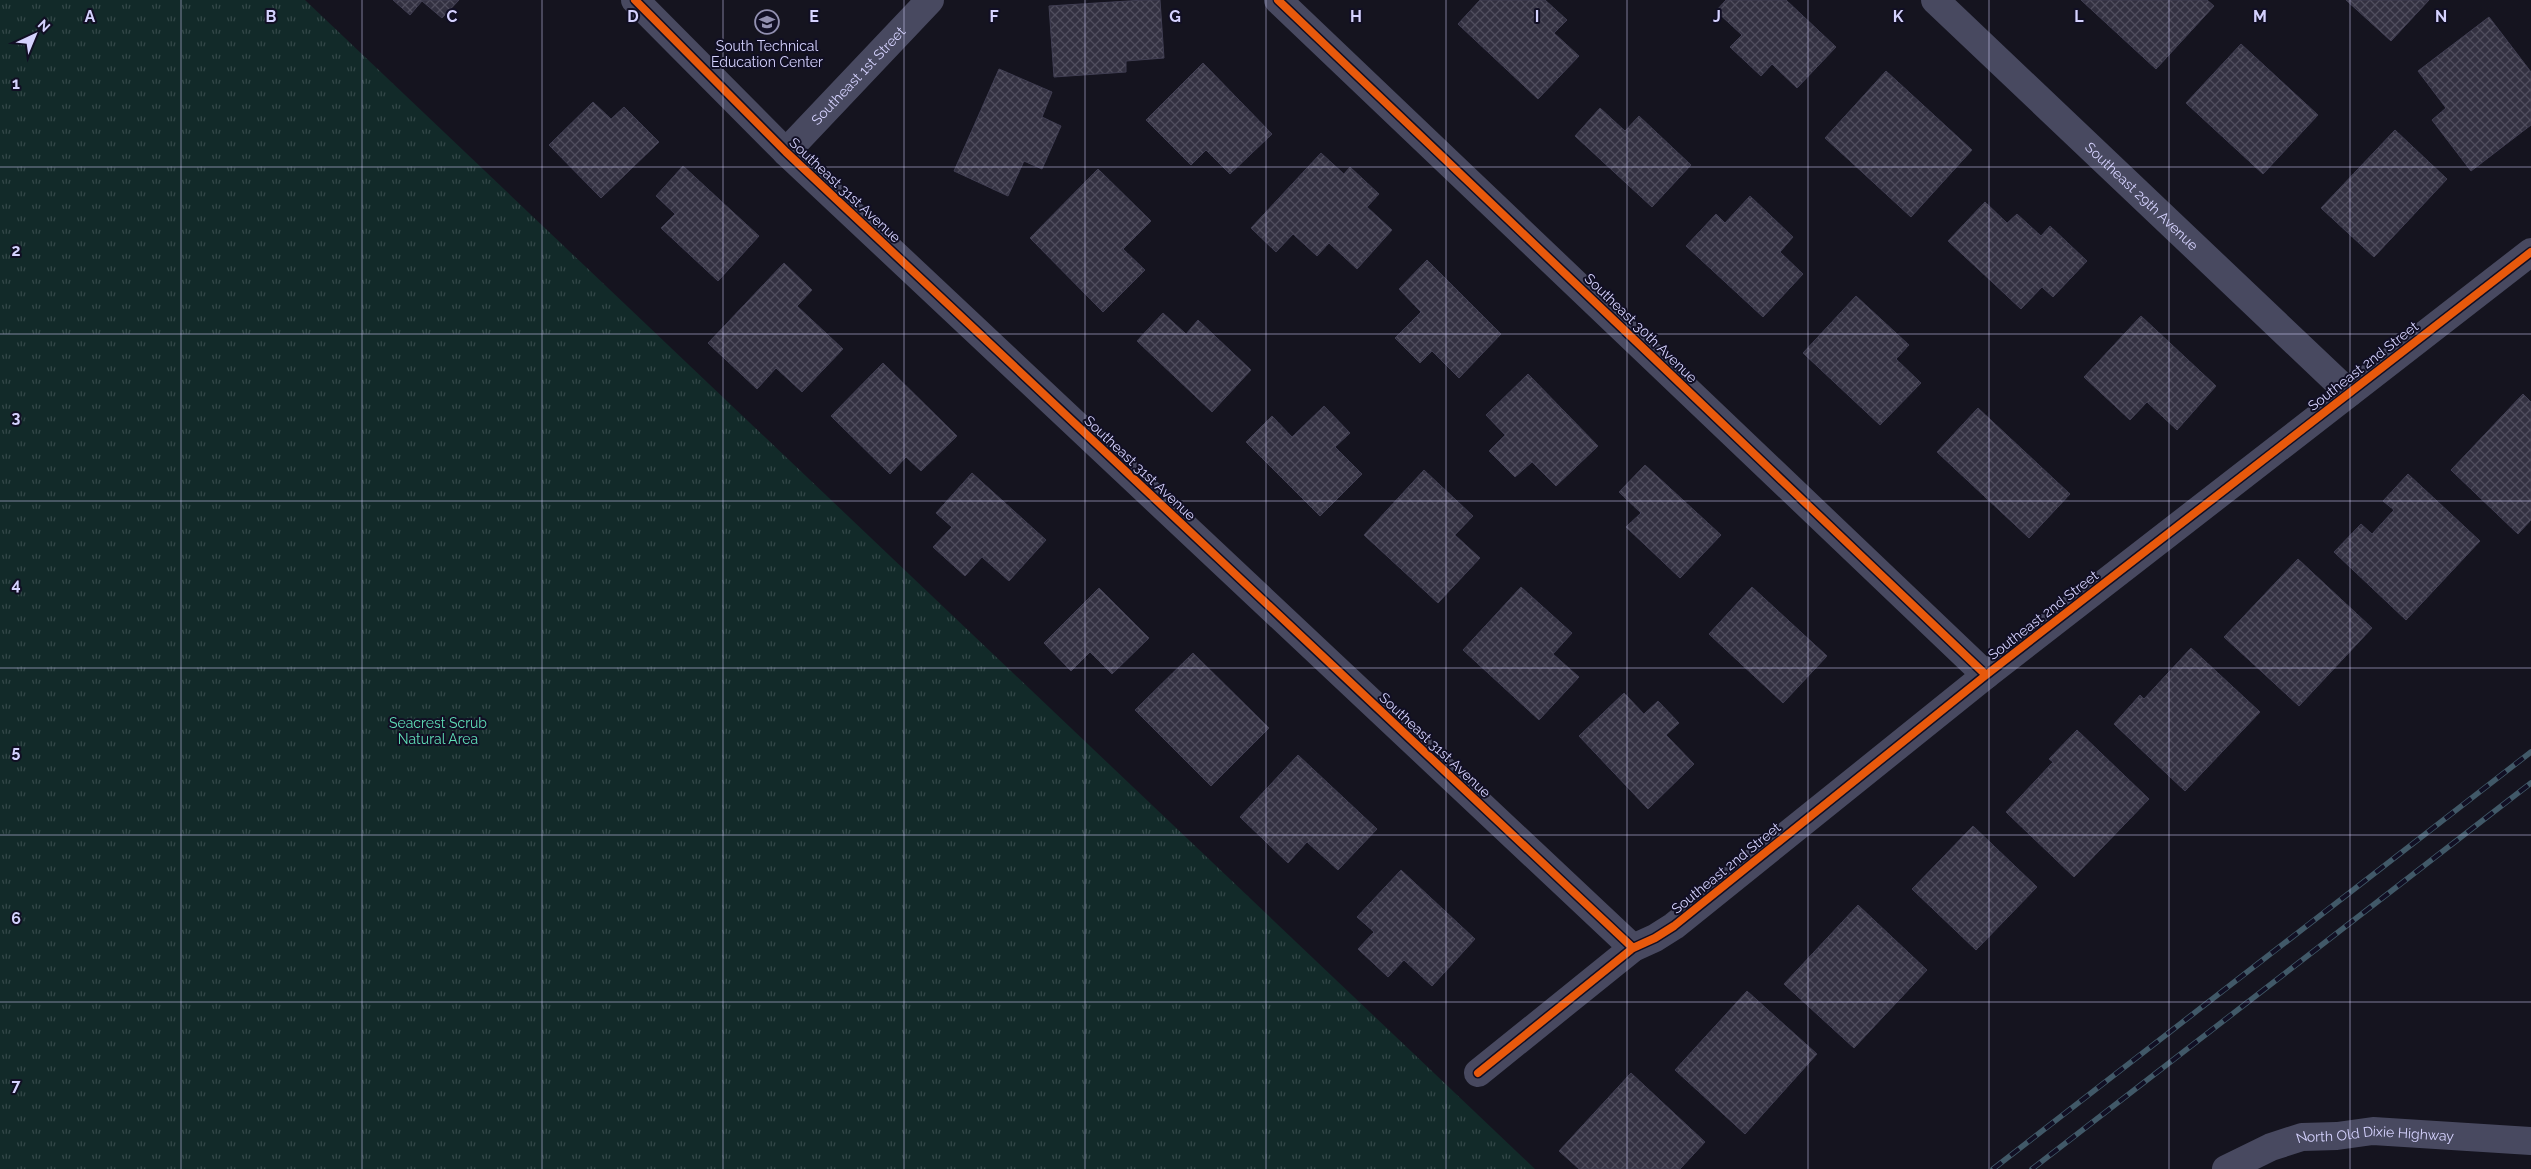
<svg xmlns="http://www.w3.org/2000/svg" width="2531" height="1169" font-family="Raleway,sans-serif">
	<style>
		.grass { fill: url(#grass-tufts) }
		.building { fill: url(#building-cross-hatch); stroke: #403e52 }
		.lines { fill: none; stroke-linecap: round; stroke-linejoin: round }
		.minor { stroke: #484960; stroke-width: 28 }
		.tertiary { stroke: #484960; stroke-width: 28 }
		.rail-casing { stroke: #415968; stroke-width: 5.5 }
		.rail { stroke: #110f24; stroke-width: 4; stroke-dasharray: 11; stroke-linecap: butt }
		.cycleway-casing { stroke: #110f24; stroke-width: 11 }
		.cycleway { stroke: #e8590c; stroke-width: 8 }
		.grid { fill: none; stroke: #d5d2fe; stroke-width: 1; stroke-opacity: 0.55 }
		.labels { text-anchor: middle; stroke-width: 4; stroke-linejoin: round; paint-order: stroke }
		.poi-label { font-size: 14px; fill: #d5d2fe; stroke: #110f24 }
		.street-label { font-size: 14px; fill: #d5d2fe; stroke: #110f24 }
		.park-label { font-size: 14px; fill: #5fdeb7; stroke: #110f24 }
		.grid-label { font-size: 16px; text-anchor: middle; font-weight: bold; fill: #d5d2fe; stroke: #110f24; stroke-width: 4; stroke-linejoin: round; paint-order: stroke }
	</style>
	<defs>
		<pattern id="grass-tufts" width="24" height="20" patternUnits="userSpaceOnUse" patternTransform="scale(1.25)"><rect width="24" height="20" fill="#122a29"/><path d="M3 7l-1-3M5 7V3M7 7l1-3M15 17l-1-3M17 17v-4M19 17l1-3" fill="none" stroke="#344849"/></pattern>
		<pattern id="building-cross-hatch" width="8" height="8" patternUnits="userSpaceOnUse" patternTransform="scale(1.25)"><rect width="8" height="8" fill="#333141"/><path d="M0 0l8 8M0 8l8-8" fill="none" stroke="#504e5e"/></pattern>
	</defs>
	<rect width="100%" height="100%" fill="#15141f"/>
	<path class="grass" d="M0,0H305L1535,1169H0Z"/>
	<path class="building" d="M393,0H459L442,18L422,1L410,15Z
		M1144,0H1160L1164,58L1126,61V72L1054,77L1049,6Z
		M1480,0H1545L1567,20L1554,33L1579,56L1538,99L1458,24Z
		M1726,0H1786L1836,47L1797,88L1772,64L1761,76L1730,47L1742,35L1716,11Z
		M2081,0H2207L2214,6L2156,69Z
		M2346,0H2429L2391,41Z
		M2489,17L2531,72V125L2471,171L2432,120L2446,108L2418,71Z
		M2241,44L2318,115L2263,174L2186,103Z
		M1203,63L1272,134L1230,174L1206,150L1191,165L1146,120Z
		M999,69L1052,92L1042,117L1061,126L1042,169L1024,161L1008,196L954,171Z
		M1886,71L1972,150L1911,217L1825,138Z
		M593,102L611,119L624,107L659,142L601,198L549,145Z
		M1600,108L1625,131L1639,116L1691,165L1652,207L1575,136Z
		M2395,130L2447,179L2374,257L2321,208Z
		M1321,153L1344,174L1350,167L1379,194L1367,207L1392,230L1357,269L1329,243L1317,256L1293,234L1276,252L1251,228Z
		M683,166L759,236L718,281L661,228L675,214L656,196Z
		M1098,169L1151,221L1123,249L1145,270L1103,312L1030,238Z
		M1750,196L1793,237L1780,252L1803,274L1763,317L1686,246L1716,214L1725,223Z
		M1985,202L2007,223L2017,214L2041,236L2050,226L2087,261L2053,297L2042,287L2021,309L1948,241Z
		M1427,260L1501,334L1459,378L1432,351L1420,363L1395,338L1421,312L1399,289Z
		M784,263L812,290L797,306L843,349L802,392L776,368L757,389L708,343Z
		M1856,296L1909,345L1896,359L1921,383L1880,425L1803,353Z
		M1163,313L1186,334L1198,320L1251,370L1212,412L1137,341Z
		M2141,316L2216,386L2177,430L2147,402L2130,420L2084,377Z
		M883,363L957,436L921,471L906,457L890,474L831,416Z
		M1528,374L1598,446L1556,486L1532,462L1515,477L1489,451L1505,435L1486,415Z
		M2523,394L2531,402V520L2518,534L2451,470Z
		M1324,406L1350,433L1335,447L1362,474L1320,516L1246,442L1272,416L1292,437Z
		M1978,408L2070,494L2029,538L1937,452Z
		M1645,465L1721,535L1680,578L1626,527L1641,513L1619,492Z
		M1424,470L1473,516L1455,535L1480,558L1438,603L1364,535Z
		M972,473L1046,540L1009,581L982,557L965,576L933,547L952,527L936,513Z
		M2408,474L2480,541L2406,620L2334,552L2361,524L2372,534L2394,510L2383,501Z
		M2298,559L2372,628L2299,706L2224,637Z
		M1521,587L1572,633L1553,654L1579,677L1539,720L1463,650Z
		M1752,587L1827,656L1783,703L1709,634Z
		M1099,588L1149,638L1112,674L1090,652L1071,671L1044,643Z
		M2191,648L2260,712L2185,791L2114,724L2140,695L2144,699Z
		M1193,653L1269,728L1211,786L1135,710Z
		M1624,693L1644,714L1658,701L1679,723L1666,735L1694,764L1648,809L1579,736Z
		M2077,730L2149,799L2074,877L2006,812L2053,762L2049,759Z
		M1298,755L1377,829L1338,870L1307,842L1288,863L1240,817Z
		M1973,826L2037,887L1976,950L1912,889Z
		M1401,870L1475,939L1432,986L1404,960L1388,977L1358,949L1374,932L1357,917Z
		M1858,905L1927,970L1854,1048L1784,984Z
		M1747,991L1817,1054L1745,1134L1675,1070Z
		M1631,1073L1705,1142L1680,1169H1579L1559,1151Z"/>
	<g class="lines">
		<g class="minor">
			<path d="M635,0L786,152L1633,948"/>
			<path d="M1278,0L1986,675"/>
			<path id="s1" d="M1935,0L2349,393"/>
			<path id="s2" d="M786,152L930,0"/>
			<path d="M1478,1073L1633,948L1655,938L1674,926L1986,675L2531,252"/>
		</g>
		<path class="tertiary" id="s3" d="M2226,1169L2271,1147L2302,1137L2337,1136L2373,1131L2531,1141"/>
		<g class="rail-casing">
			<path id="rail" d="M1993,1169L2531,752
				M2032,1169L2531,783"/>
		</g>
		<use href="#rail" class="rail"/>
		<g class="cycleway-casing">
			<path id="cycleway" d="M635,0L786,152L1633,948
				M1278,0L1986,675
				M1478,1073L1633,948L1655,938L1674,926L1986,675L2531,252"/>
		</g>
		<use href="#cycleway" class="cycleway"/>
	</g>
	<path class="grid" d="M181,0V1169M362,0V1169M542,0V1169M723,0V1169M904,0V1169M1085,0V1169M1266,0V1169M1446,0V1169M1627,0V1169M1808,0V1169M1989,0V1169M2169,0V1169M2350,0V1169M0,167H2531M0,334H2531M0,501H2531M0,668H2531M0,835H2531M0,1002H2531"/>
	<defs>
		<g id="school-ring" transform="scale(1.25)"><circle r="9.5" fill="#110f24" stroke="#9290b0" stroke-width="1.5"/><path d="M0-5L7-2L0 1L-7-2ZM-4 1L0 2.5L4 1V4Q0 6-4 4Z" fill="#9290b0"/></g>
	</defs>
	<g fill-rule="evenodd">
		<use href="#school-ring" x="767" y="22"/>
	</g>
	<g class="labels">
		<g class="poi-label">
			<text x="767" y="51">South Technical<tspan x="767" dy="16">Education Center</tspan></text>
		</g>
		<g class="street-label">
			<text dy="5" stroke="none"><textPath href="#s2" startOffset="105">Southeast 1st Street</textPath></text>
			<text transform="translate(845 190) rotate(43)" y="5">Southeast 31st Avenue</text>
			<text dy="5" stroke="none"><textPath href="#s1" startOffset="285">Southeast 29th Avenue</textPath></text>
			<text transform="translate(1641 328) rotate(44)" y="5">Southeast 30th Avenue</text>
			<text transform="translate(2363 366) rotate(-38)" y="5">Southeast 2nd Street</text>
			<text transform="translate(1140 468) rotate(43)" y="5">Southeast 31st Avenue</text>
			<text transform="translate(2043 615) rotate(-38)" y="5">Southeast 2nd Street</text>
			<text transform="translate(1435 745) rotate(43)" y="5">Southeast 31st Avenue</text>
			<text transform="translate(1726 868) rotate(-39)" y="5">Southeast 2nd Street</text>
			<text dy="5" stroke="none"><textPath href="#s3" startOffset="156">North Old Dixie Highway</textPath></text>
		</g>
		<g class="park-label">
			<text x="438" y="728">Seacrest Scrub<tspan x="438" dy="16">Natural Area</tspan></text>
		</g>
	</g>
	<g class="grid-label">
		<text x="90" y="22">A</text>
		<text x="271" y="22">B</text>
		<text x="452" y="22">C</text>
		<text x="633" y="22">D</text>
		<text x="814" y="22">E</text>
		<text x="994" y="22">F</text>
		<text x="1175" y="22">G</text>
		<text x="1356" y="22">H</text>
		<text x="1537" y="22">I</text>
		<text x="1717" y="22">J</text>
		<text x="1898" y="22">K</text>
		<text x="2079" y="22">L</text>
		<text x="2260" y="22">M</text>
		<text x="2441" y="22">N</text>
		<text x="16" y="89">1</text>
		<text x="16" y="256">2</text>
		<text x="16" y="423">3</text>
		<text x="16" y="590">4</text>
		<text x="16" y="757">5</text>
		<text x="16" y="924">6</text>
		<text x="16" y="1091">7</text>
	</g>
	<g transform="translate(35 35) rotate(44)" stroke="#110f24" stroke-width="4" paint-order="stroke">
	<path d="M0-4L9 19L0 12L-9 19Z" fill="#d5d2fe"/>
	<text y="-8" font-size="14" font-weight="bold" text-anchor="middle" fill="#d5d2fe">N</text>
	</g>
</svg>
